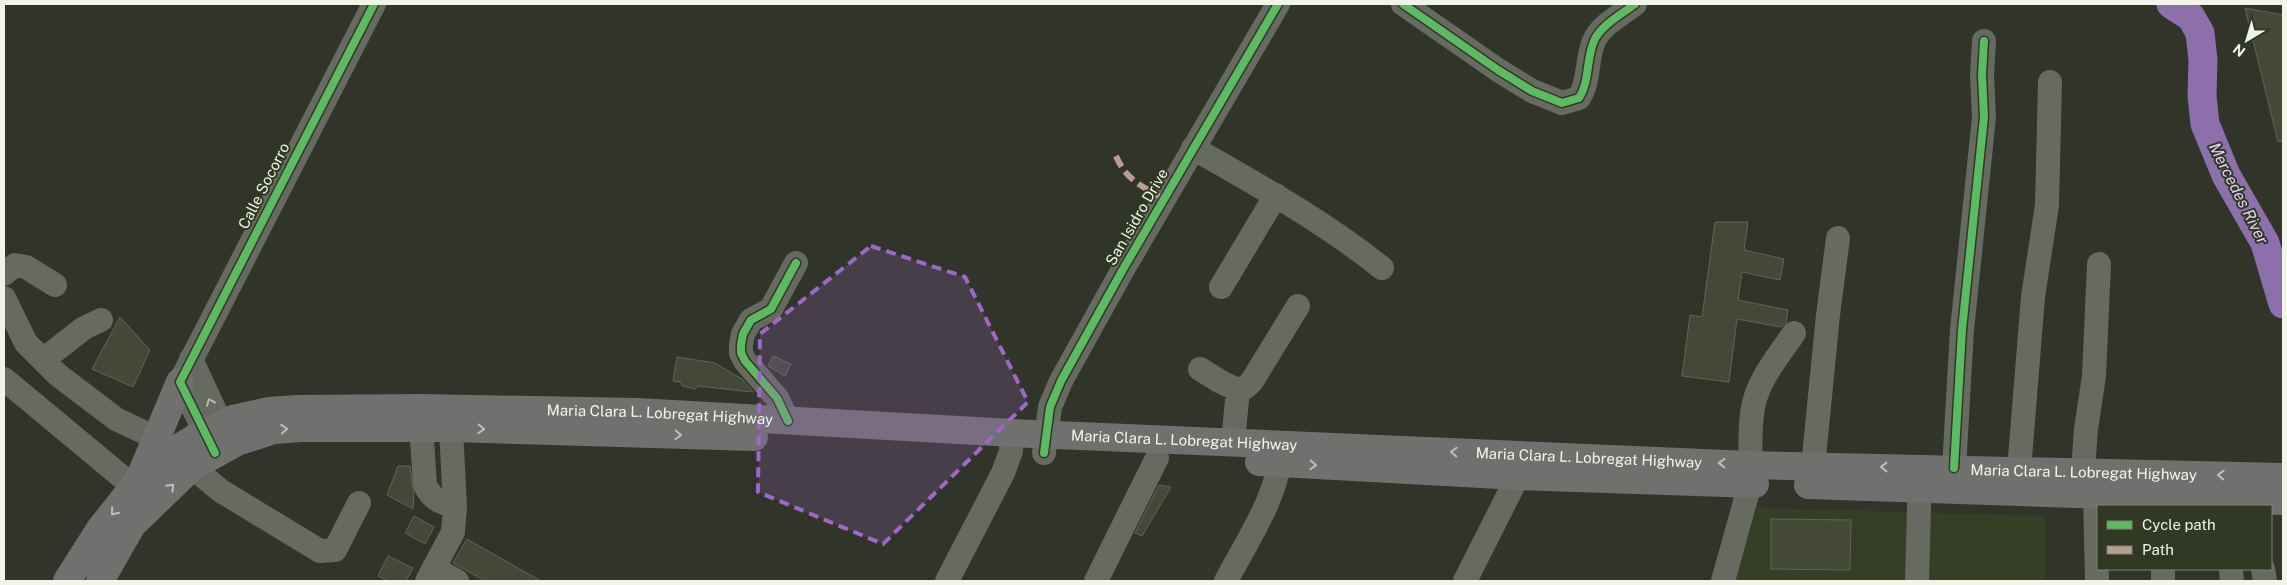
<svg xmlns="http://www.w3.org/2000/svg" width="2287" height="585" font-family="'Public Sans',sans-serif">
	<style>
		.built { fill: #363f26 }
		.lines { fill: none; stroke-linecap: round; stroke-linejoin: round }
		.river { stroke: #8c6fab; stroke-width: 29 }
		.building { fill: #434936; stroke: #61645b }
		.minor { stroke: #666a60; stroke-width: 24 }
		.highway { stroke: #70706f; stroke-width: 28 }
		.quiet { stroke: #b99d93; stroke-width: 6; stroke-dasharray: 12 6; stroke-linecap: butt }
		.cycleway-casing { stroke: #313924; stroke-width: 11 }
		.cycleway { stroke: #5cba63; stroke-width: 8 }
		.oneway { stroke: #b2b6ab }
		.oneway2 { stroke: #bdc0b8 }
		.marked { fill: #9e68cb; fill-opacity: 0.2; stroke: #9e68cb; stroke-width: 4; stroke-dasharray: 10 6; stroke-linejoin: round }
		.labels { text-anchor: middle; stroke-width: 4; stroke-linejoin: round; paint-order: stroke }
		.street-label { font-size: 15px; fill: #f0f5e8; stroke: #313924 }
		.water-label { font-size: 16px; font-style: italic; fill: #e1d1f6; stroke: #313924 }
	</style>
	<rect width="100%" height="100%" fill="#303429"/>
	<path class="built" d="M1757,508L2045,516V581H1734Z"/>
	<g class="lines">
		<path class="river" d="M2171,4L2191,17L2200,33L2203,60L2202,96L2205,124L2226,175L2265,243L2283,304"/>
	</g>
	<path class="building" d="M2245,8L2283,15V141L2278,142Z
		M1715,222H1748L1744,250L1784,259L1780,280L1742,272L1738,300L1788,310L1786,323L1781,327L1737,319L1729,382L1682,376L1690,315L1702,317Z
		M120,317L150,350L133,387L92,369Z
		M773,356L791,364L785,376L768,366Z
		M677,357L715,363L742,379L753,392L698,386L695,389L682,386L680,382L673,381Z
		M398,466H410L414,494L413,509L387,495Z
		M1159,485L1171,487L1142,536L1135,533Z
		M414,516L434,527L425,544L405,533Z
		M1771,519L1851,520L1850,570L1771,569Z
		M467,539L488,551L541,581H485L453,563Z
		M388,556L413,568L406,581H388L378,576Z"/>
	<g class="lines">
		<path class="minor" d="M1403,4L1498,70L1532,91L1562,103L1579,98C1590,81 1586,59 1594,41C1601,25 1622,14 1635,4
			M1193,148C1258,185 1323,221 1382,268
			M4,274L15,265L26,267L55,285
			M1221,287L1276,195
			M4,298L26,343L58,375L116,419L156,438
			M191,359L229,441
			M43,360L84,328L101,320
			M1200,369L1221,382L1238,390
			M4,379L134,487
			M420,410L425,485C432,500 441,502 455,507
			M788,421L777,398L745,361L741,353V345L743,334L751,320L771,309L796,263
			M1233,442L1238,390L1246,387L1252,381L1298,306
			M213,448L180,382L374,4
			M1044,453L1050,407L1061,381L1122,271L1278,4
			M1750,465C1751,444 1749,423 1754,403C1760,377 1780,354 1794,333
			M192,467L221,491L320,551L335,550L359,503
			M1813,467L1828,315L1838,238
			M1954,468L1962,330L1984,117L1982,75L1984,41
			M2019,470L2033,297L2047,205L2050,82
			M2083,471L2086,429L2094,376L2099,264
			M2095,494L2097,581
			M435,569L457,581
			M2163,569V581
			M2231,569L2232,581
			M2263,569L2265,581
			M427,581L453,532L455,507L450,409
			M947,581L1003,473L1011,451L1012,433
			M1096,581L1157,458
			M1226,581C1248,539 1279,495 1282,446
			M1465,581L1518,476L1519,459
			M1723,581L1750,484
			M1917,581L1920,472"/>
		<g class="highway">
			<path d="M1259,462L1518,476L1755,484"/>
			<path d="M141,475L180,382"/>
			<path d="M1808,485L2283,501"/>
			<path id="s1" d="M67,581L100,529L139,480L161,459L198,436L233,419L269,411L297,409L420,408L637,412L1012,433L1750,465L2283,477"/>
			<path d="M100,581L132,525L192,467L237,442L274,430L301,428H451L754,437"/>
		</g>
		<path class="quiet" d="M1116,156C1126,180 1142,186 1164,199"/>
		<g class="cycleway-casing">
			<path id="cycleway" d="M1403,4L1498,70L1532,91L1562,103L1579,98C1590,81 1586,59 1594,41C1601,25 1622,14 1635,4
				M788,421L777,398L745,361L741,353V345L743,334L751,320L771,309L796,263
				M215,453L180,382L374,4
				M1044,453L1050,407L1061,381L1122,271L1278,4
				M1954,468L1962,330L1984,117L1982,75L1984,41"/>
		</g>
		<use href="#cycleway" class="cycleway"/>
	</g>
	<defs><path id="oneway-chevron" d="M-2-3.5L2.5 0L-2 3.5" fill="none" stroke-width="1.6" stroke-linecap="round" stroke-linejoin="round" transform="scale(1.25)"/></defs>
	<use class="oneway" href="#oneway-chevron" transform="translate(210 402) rotate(-114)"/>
	<g class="oneway2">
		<use href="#oneway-chevron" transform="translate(284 429) rotate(-5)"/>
		<use href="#oneway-chevron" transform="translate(481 429) rotate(2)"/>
		<use href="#oneway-chevron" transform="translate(678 435) rotate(2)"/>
		<use href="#oneway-chevron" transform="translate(1454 452) rotate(-177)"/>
		<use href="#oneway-chevron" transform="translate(1722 463) rotate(-178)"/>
		<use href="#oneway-chevron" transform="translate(1313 465) rotate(3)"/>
		<use href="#oneway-chevron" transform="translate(1884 467) rotate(-180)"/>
		<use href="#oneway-chevron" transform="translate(2221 475) rotate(-178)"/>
		<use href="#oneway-chevron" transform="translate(171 487) rotate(-45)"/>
		<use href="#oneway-chevron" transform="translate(114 512) rotate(129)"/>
	</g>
	<path class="marked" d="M871,246L965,277L1028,402L883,544L758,492L760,334Z"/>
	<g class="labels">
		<g class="street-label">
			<text transform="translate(264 186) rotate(-63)" y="5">Calle Socorro</text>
			<text transform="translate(1137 217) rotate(-60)" y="5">San Isidro Drive</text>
			<text dy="5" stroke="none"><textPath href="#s1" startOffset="665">Maria Clara L. Lobregat Highway</textPath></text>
			<text dy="5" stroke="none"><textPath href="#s1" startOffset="1190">Maria Clara L. Lobregat Highway</textPath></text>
			<text dy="5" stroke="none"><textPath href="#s1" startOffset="1595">Maria Clara L. Lobregat Highway</textPath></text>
			<text dy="5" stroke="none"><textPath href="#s1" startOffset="2090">Maria Clara L. Lobregat Highway</textPath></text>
		</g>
		<g class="water-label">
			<text transform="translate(2239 193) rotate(63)" y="6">Mercedes River</text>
		</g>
	</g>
	<rect width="2287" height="585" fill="none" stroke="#f0f5e8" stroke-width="10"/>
	<rect x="2097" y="505" width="175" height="65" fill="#313924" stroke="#7d8472"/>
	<rect x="2107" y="521" width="25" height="8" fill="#5cba63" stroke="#7d8472"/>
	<text x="2142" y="530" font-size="15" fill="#f0f5e8">Cycle path</text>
	<rect x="2107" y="546" width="25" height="8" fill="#b99d93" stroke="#7d8472"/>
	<text x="2142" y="555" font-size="15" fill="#f0f5e8">Path</text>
	<g transform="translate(2247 40) rotate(218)" stroke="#313924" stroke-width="4" paint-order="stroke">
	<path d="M0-4L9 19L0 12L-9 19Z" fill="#f0f5e8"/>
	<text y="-8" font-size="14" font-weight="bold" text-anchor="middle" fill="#f0f5e8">N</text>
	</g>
</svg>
